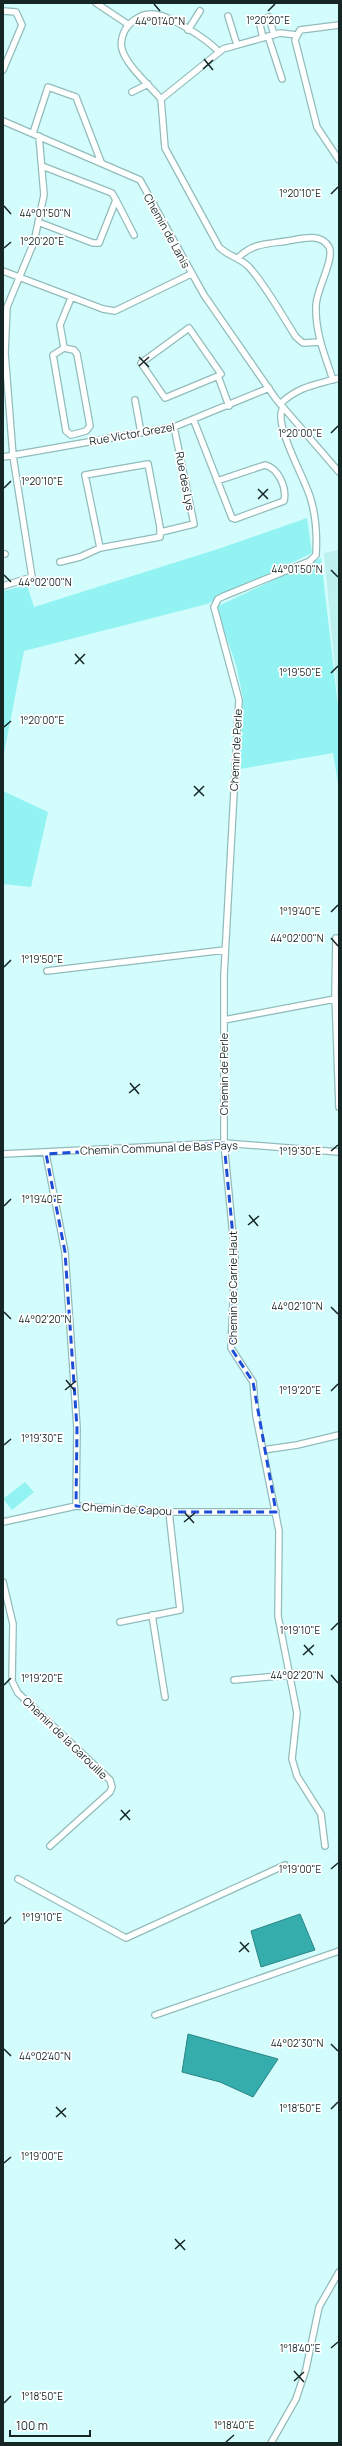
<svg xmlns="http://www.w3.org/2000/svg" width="342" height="2446" font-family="Manrope,sans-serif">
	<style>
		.built { fill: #bdf1f0 }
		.green { fill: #92f3f2 }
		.water { fill: #34adac; stroke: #2b8484 }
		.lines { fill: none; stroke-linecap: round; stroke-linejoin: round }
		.minor-casing { stroke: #92bcbb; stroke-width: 8 }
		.minor { stroke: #fff; stroke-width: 5.5 }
		.marked { fill: none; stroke: #1d4ed8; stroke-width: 3; stroke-dasharray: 8 5; stroke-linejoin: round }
		.ticks { fill: none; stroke: #152625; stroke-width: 1.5 }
		.labels { text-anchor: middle; stroke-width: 3.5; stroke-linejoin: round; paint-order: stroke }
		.street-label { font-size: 11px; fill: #152625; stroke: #fff }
		.ticks-label { font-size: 10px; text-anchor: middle; fill: #152625; stroke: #fff; stroke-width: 3.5; stroke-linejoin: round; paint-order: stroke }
	</style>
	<rect width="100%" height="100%" fill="#d2fdfc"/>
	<path class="built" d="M339,550V711L324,553Z"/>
	<path class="green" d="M307,518L312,553L207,604L24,651L3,758V591L27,585L34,607L221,548Z
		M321,558L339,715V789L333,753L240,769L243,698L236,665L216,607Z
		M3,791L48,812L31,887L3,884Z
		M25,1482L34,1492L12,1510L3,1499Z"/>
	<path class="water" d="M300,1914L315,1950L261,1967L251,1931Z
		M188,2034L278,2059L253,2097L220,2082L182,2072Z"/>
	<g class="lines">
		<g class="minor-casing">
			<path id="minor" d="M96,3L129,25
				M3,11L16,12L22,25L3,70
				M228,16L237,45
				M339,25L300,30L295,40L317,127L339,160
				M188,30L200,11
				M297,35L280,33L223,49L161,99L165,148L219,247C229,257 238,256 249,267C267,287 281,314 296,337L303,343L320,342
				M268,36L282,79
				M263,38L259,21L269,17L274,35
				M132,92L148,84
				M161,99C150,86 126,65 122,49C120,42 123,31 128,26C134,19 142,14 151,14C168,13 208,40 219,52
				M3,121L140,180L204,295L276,399L339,472
				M33,133L48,87L76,97L101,162
				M116,200L134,235
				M38,222L93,243H99L116,200L112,193L42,166
				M239,257C253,243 268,244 287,241C300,239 321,232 329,247C335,259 316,290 316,306C315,332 325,356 333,380
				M3,271L103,309L115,311L191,274
				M64,348L74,350L77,354L90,426L86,431L71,435L66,431L53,355Z
				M64,348L60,325L71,298
				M218,376L165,398L141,363L189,328L221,374L218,376L229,406
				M135,400L141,433
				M280,404C299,386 315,385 339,378
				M283,408C272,423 307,482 311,500C316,517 317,538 316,555L310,561L224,596L218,599L214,607L239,700L224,975V1143L235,1257L231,1348L253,1382L256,1416L279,1531L278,1616L297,1713L292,1759L297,1776L321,1814L325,1846
				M193,419L196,426L232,518L235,519L284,501C287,487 278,468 265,465L217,481
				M3,457L174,427L269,388
				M148,464L160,527V537L100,548L85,475Z
				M161,532L194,524L174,427
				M3,554H5
				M60,562L80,557L100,548
				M3,586L32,577L13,456L5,353L7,307L34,242L44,195L39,136
				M336,938L335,994L339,1107
				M47,971L225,950
				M224,1020L335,999
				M3,1154L224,1143L339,1152
				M46,1154L65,1252L77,1428L76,1506
				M263,1450L297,1445L339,1435
				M3,1522L76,1506L169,1512H276
				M3,1582L13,1624L12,1681L18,1693L110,1780L112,1787L110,1792L50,1846
				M152,1615L165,1697
				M120,1622L180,1610L169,1512
				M234,1680L290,1675
				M18,1879L126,1938L285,1865
				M155,2015L339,1951
				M271,2443L296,2399L306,2369L319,2307L339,2272"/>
		</g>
		<use href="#minor" class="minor"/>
	</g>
	<path class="marked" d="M224,1143L235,1257L231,1348L253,1382L276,1512H169L76,1506L77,1428L65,1252L46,1154Z"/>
	<path class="ticks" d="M154,4L160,11M268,11L275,4M204,59L213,70M203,69L213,60M331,194L338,187M4,206L11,214M4,248L11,242M139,357L149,367M139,366L149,357M331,433L338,426M4,488L11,481M258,489L268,499M258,499L268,489M331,570L338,577M4,575L11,582M75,654L84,664M75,664L85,654M331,673L338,666M4,727L11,721M194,786L204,796M194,796L204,786M331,912L338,905M331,938L338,946M4,967L11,960M130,1083L139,1094M129,1093L140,1084M331,1151L338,1145M4,1206L11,1199M249,1215L258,1226M248,1225L259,1216M331,1307L338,1314M4,1312L11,1319M66,1380L75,1391M65,1390L76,1381M331,1391L338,1384M4,1445L11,1439M185,1513L194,1523M184,1522L195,1513M331,1630L338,1623M304,1645L313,1655M303,1655L314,1645M331,1675L338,1683M4,1685L11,1678M121,1810L130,1820M120,1820L130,1810M331,1869L338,1863M4,1924L11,1917M240,1942L249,1952M239,1952L249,1943M331,2044L338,2051M4,2049L11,2056M56,2107L66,2117M331,2109L338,2102M56,2117L66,2108M4,2163L11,2157M175,2239L185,2250M175,2249L185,2240M331,2348L338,2342M294,2371L304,2382M294,2381L304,2372M4,2403L11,2396M226,2442L234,2435"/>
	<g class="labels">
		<g class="street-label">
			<text transform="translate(167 231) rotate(61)" y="4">Chemin de Lanis</text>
			<text transform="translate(132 434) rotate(-10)" y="4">Rue Victor Grezel</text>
			<text transform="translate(185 481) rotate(79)" y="4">Rue des Lys</text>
			<text transform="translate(236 750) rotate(-87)" y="4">Chemin de Perle</text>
			<text transform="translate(224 1074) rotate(-90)" y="4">Chemin de Perle</text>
			<text transform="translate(159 1148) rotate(-2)" y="4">Chemin Communal de Bas Pays</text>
			<text transform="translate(233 1288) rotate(-90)" y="4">Chemin de Carrie Haut</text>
			<text transform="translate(127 1509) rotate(3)" y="4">Chemin de Capou</text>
			<text transform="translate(65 1738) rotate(44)" y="4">Chemin de la Garouille</text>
		</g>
	</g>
	<g class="ticks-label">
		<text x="268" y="24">1°20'20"E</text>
		<text x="160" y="25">44°01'40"N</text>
		<text x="300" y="197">1°20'10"E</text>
		<text x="45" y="217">44°01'50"N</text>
		<text x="42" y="245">1°20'20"E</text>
		<text x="300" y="437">1°20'00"E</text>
		<text x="42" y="485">1°20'10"E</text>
		<text x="297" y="573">44°01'50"N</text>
		<text x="45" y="586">44°02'00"N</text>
		<text x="300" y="676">1°19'50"E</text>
		<text x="42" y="724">1°20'00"E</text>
		<text x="300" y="915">1°19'40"E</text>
		<text x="297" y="942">44°02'00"N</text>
		<text x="42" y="963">1°19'50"E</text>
		<text x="300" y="1155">1°19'30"E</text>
		<text x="42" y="1203">1°19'40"E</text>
		<text x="297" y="1310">44°02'10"N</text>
		<text x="45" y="1323">44°02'20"N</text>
		<text x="300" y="1394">1°19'20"E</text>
		<text x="42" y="1442">1°19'30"E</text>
		<text x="300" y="1634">1°19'10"E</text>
		<text x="297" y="1679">44°02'20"N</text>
		<text x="42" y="1682">1°19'20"E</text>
		<text x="300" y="1873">1°19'00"E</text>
		<text x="42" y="1921">1°19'10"E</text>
		<text x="297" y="2047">44°02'30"N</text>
		<text x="45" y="2060">44°02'40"N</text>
		<text x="300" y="2112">1°18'50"E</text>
		<text x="42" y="2160">1°19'00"E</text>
		<text x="300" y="2352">1°18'40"E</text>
		<text x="42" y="2400">1°18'50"E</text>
		<text x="234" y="2429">1°18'40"E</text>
	</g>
	<rect width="342" height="2446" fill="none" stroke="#152625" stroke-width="8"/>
	<path d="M10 2430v6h80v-6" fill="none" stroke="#152625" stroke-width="2"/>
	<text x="16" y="2430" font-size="12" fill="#152625" stroke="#ffffff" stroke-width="3" paint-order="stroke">100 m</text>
</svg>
